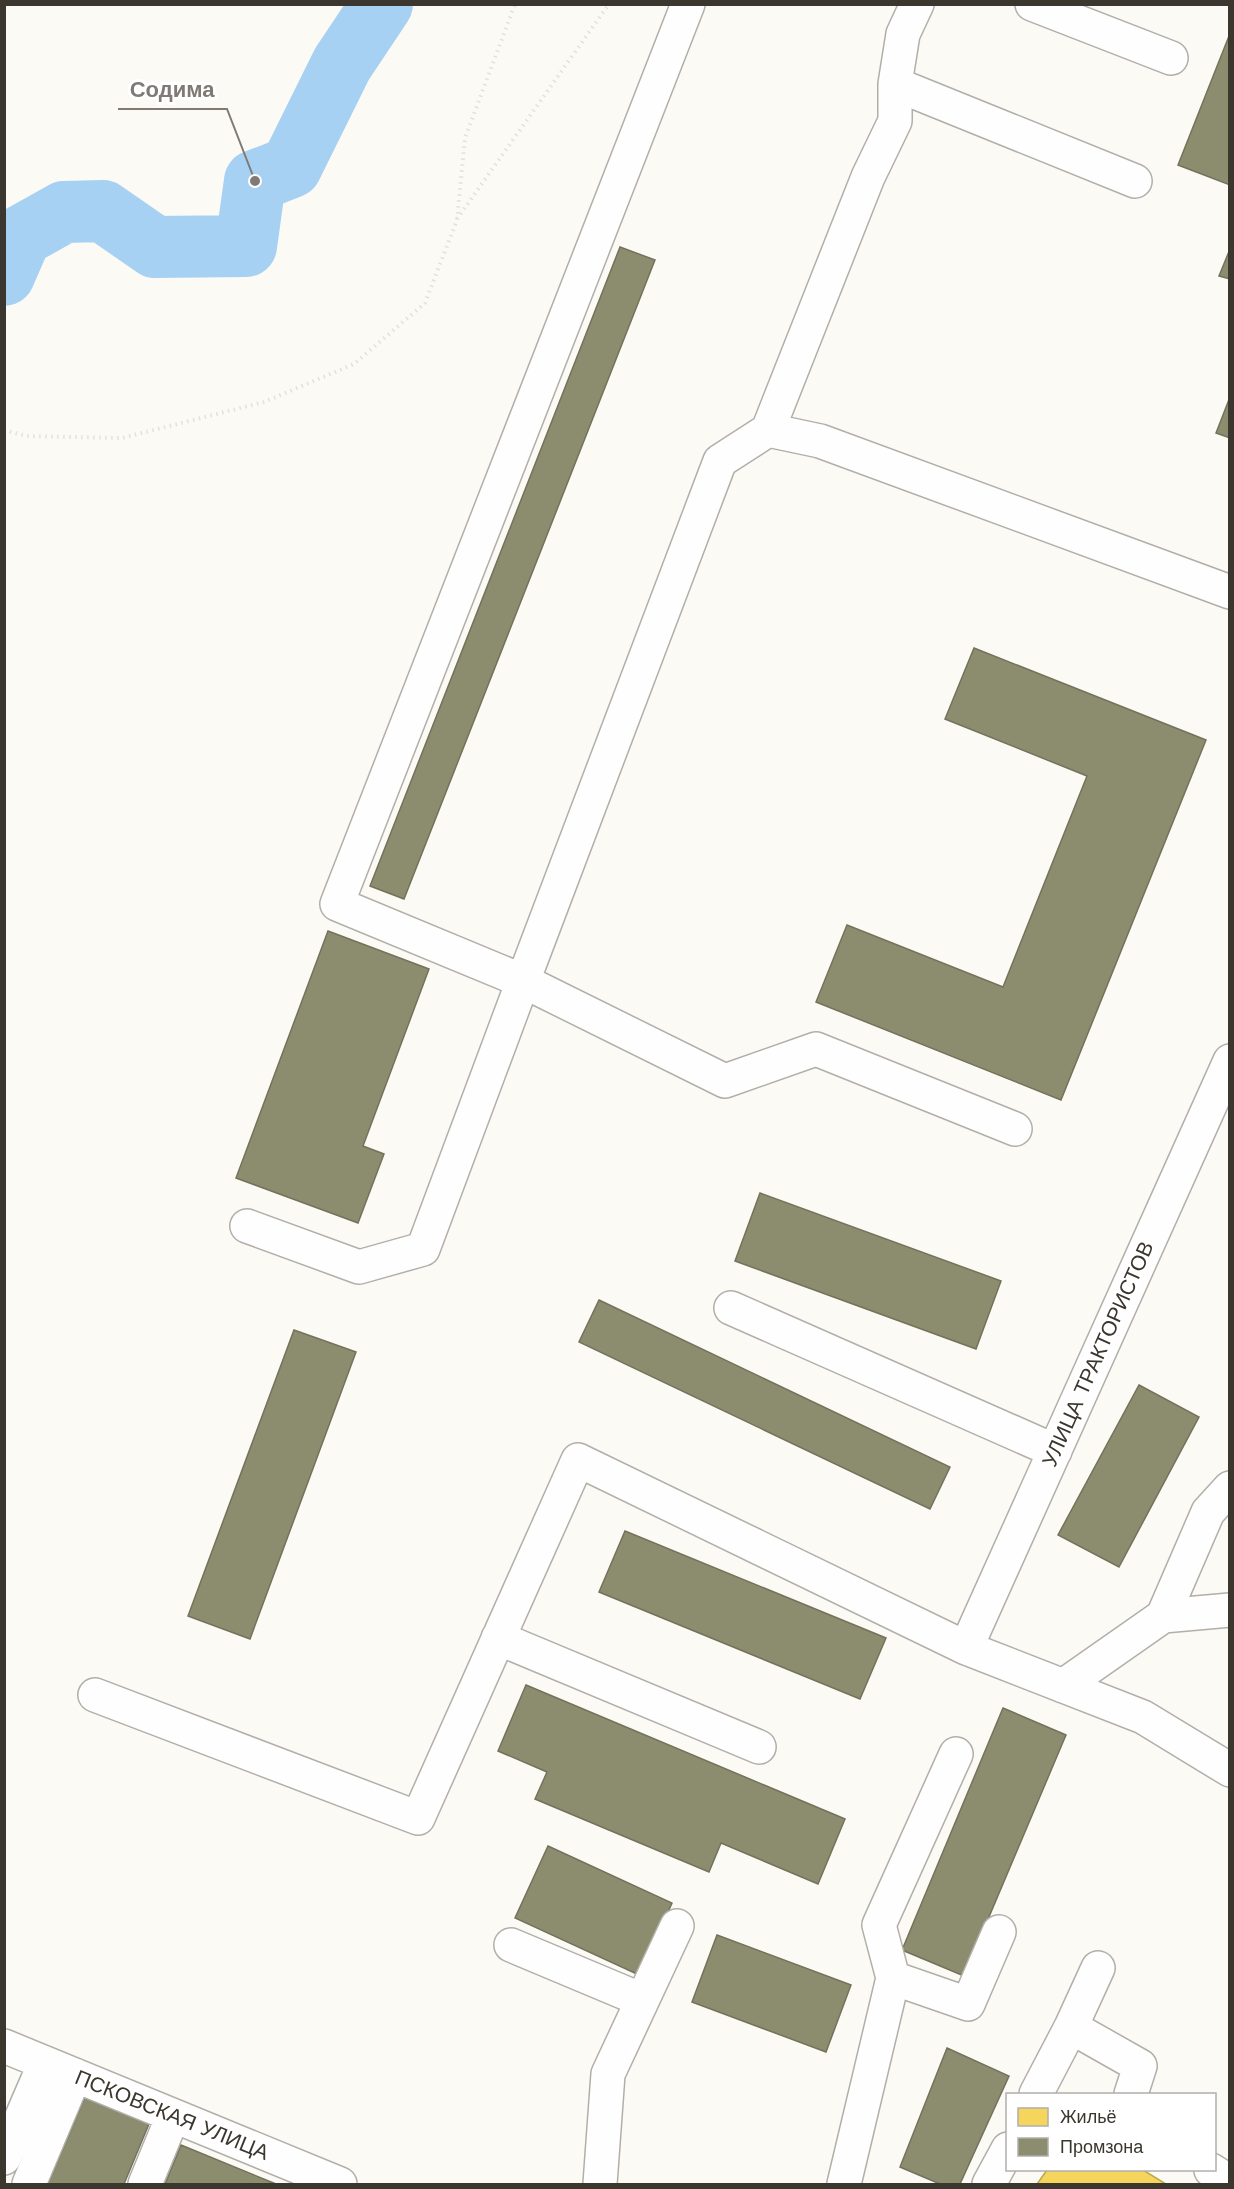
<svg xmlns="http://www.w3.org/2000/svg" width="1234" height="2189" font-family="'Work Sans',sans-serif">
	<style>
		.homes { fill: #f6d55c; stroke: #bea64e; stroke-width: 1.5 }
		.industry { fill: #8c8c6e; stroke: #74725b; stroke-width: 1.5 }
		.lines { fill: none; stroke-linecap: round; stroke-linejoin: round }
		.river { stroke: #a7d1f2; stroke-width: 62 }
		.minor-casing { stroke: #b2afa9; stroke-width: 36 }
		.path { stroke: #e2e1e0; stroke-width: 4; stroke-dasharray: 1.5 4.5; stroke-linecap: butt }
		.minor { stroke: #fffefe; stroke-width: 33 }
		.labels { text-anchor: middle; stroke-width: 6; stroke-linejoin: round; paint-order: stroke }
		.street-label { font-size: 21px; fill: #3b372e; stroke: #fff }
		.leader { fill: none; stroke: #7f7b74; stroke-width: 2 }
		.callout-dot { fill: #7f7b74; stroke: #fff; stroke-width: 2 }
		.callout-label { font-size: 22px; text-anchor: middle; font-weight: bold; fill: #7f7b74; stroke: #fff; stroke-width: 6; stroke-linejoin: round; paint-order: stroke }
	</style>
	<rect width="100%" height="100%" fill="#fcfaf5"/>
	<path class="homes" d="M1047,2170H1143L1166,2184H1037Z"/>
	<path class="industry" d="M1229,36H1230V185L1178,165Z
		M620,247L655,260L404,899L370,886Z
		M1230,249V279L1219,276Z
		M1230,397V438L1216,433Z
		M974,648L1206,740L1061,1100L816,1002L847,925L1003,987L1087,776L945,719Z
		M328,931L429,969L363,1146L384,1154L358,1223L236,1178Z
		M760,1193L1001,1281L976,1349L735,1261Z
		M599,1300L950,1467L930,1509L579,1342Z
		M294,1330L356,1352L250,1639L188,1616Z
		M1139,1385L1199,1417L1119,1567L1058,1535Z
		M625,1531L886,1638L860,1699L599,1592Z
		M526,1685L845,1819L818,1884L721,1843L709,1872L535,1799L547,1772L498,1751Z
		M1003,1708L1066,1735L964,1976L902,1950Z
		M548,1846L672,1903L639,1975L515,1918Z
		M717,1935L851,1985L826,2052L692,2002Z
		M947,2048L1009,2076L960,2184H940L900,2167Z
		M85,2097L149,2124L124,2184H48Z
		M181,2145L276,2184H165Z"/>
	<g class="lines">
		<path class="river" d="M4,275L21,236L64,212L103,211L155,247L246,246L255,181L291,167L342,64L382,4"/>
		<g class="minor-casing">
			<path id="minor" d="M1032,4L1171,58
				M895,84L1135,181
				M768,430L868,177L895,121V84L903,34L917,4
				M1015,1129L816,1049L725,1081L523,981L720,461L768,430L820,441L1230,592
				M247,1226L359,1267L423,1249L523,981L337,904L688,4
				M731,1308L1055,1451
				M1163,1616L1230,1610
				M498,1638L759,1747
				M966,1648L1230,1061
				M1063,1686L1163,1616L1208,1512L1230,1488
				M95,1695L418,1818L578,1460L966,1648L1143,1717L1230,1770
				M511,1945L642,2000
				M893,1978L968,2004L999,1932
				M1071,2027L1098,1968
				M4,2046L340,2184
				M1036,2094L1071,2027L1140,2066L1131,2094
				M4,2158L45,2063
				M1211,2170L1230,2182
				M29,2184L75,2075
				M145,2184L173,2116
				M600,2184L608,2074L677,1926
				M844,2184L893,1978L879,1925L956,1754
				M989,2184L1008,2149"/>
		</g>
		<path class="path" d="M457,219L609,4
			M4,430L26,436L122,438L264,402L354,364L425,303L457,220L465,138L515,4"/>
		<use href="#minor" class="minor"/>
	</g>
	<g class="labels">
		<g class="street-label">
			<text transform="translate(1098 1354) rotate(-66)" y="7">УЛИЦА ТРАКТОРИСТОВ</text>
			<text transform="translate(172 2115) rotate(22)" y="7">ПСКОВСКАЯ УЛИЦА</text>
		</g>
	</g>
	<path class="leader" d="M255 181L227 109H118"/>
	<circle class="callout-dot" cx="255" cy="181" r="6"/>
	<g class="callout-label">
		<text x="172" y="97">Содима</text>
	</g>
	<rect width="1234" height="2189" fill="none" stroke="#3b372e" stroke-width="12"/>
	<rect x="1006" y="2093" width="210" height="78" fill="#ffffff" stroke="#b1afab" stroke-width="1.5"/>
	<rect x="1018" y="2108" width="30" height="18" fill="#f6d55c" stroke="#b1afab" stroke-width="1.5"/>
	<text x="1060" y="2123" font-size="18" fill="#3b372e">Жильё</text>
	<rect x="1018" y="2138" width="30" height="18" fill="#8c8c6e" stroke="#b1afab" stroke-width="1.5"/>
	<text x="1060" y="2153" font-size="18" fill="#3b372e">Промзона</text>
</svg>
